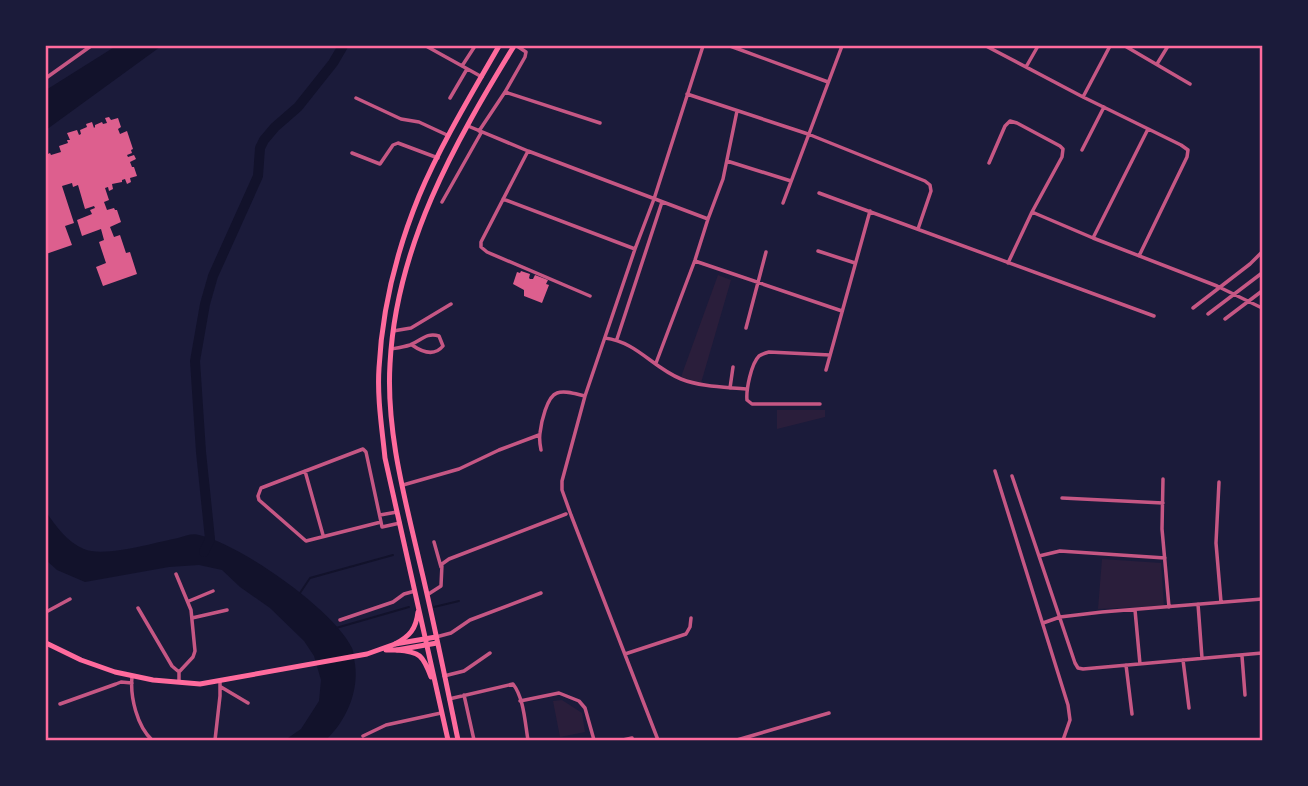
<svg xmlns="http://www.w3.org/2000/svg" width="1308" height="786" font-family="Arial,sans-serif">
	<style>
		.green { fill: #2a1e3b }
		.water { fill: #12122b }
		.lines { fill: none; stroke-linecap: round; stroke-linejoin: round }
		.stream { stroke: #12122b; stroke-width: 2 }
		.river { stroke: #12122b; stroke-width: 10 }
		.building { fill: #dd5f8e }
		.minor { stroke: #c65784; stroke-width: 3.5 }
		.primary { stroke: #ff6b9d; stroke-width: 5 }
		.trunk { stroke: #ff6b9d; stroke-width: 5 }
		.neatline { fill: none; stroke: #ff6b9d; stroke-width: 2.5 }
	</style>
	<rect width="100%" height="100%" fill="#1b1b3a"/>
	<path class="green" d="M718,275L731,280L701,383L681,377Z
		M777,410H825V417L777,429Z
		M1102,559L1161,563L1164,606L1098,609Z
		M562,700L582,713L585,732L560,737L553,701Z"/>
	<path class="water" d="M116,46H160V47L46,130V90Z
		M46,512C56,526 67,542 84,549C104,558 156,542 178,538C185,536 193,533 199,535C240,544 334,610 352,648C354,652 354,659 355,664C359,692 346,721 326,740H285L301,729L319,701L321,680L314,656L304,641L270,608L240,587L222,570L199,565L169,567L85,582L57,570L46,560Z"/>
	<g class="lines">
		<path class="stream" d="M300,593L310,578L393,555
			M434,607L459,601
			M336,628L409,607"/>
		<path class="river" d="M204,552L210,539L201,452L195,361L205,304L213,276L258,176L260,148L264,140L275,127L298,107L333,63L343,46"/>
	</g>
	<path class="building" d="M109,117L111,120L118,118L121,127L118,129L120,134L127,131L133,149L131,150L132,153L127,155L128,157L134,155L136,159L130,162L132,167H134L137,176L130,178L131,182L127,184L125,179L122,180V182L112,184L113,189L109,191L108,187L105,188L109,200L104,202L107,210L114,208L115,210H117L121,222L110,227L114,237L120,235L126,253L130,252L137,274L103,286L96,267L106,263L99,242L104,240L101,229L82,236L77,220L92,214L90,210L95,208L94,206L85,209L78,185L73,187L72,183L62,186L74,223L65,226L72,245L46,254V155L50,153L51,155L61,152L59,146L68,143L67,140H70L67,133L77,130L79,135L81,134L80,130L87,127L86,124L92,122L94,128L95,127V125L102,122L103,124L107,123L105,118Z
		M521,271L530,274L529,278L530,279H533L535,275L548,280L546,284L549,285L542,303L524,296V290L513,284L517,272L520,273Z"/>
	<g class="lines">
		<path class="minor" d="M426,46L482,77
			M730,46L828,82
			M986,46L1083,97L1181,145L1188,150L1187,157L1139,256
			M1125,46L1190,84
			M1157,64L1168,46
			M462,66L475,46
			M1026,67L1038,46
			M46,78L91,46
			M505,92L600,123
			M687,94L808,134L925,181L930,185L931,191L918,229
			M1083,97L1110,46
			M356,98L401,119L419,122L447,135
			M450,98L467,69
			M468,126L528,151L708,219
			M479,131L505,92L525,57L526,52L517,46
			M1082,150L1104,107
			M528,151L481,242V247L487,252L590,296
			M352,153L380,164L393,145L398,143L438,158
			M727,161L791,181
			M989,163L1005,126L1010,121L1017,123L1060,146L1063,149L1062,157L1032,212L1008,263
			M819,193L1154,316
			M503,199L635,249
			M442,202L481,133
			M783,203L842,46
			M1032,212L1093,238L1217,286L1262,308
			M1093,238L1148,129
			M818,251L855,263
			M695,261L842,311
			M1193,308L1250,264L1262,252
			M1208,314L1262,273
			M1225,319L1262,291
			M746,328L766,252
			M393,331L411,328L451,304
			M605,338C637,342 653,368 681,379C701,387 725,387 746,389
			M617,339L662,202
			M391,349C397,348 404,347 410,345C421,341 426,332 439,336L443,346C434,357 422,352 412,345
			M656,363L695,260L708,219L723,179L737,111
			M826,370L870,211
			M730,388L733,367
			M820,404H752L747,400C746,390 751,364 759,356C762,354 765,353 769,352L830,355
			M541,450C540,445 539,439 540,433C541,423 547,396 557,393C565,390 576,394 585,396
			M305,471L323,535
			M995,471L1068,705L1070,720L1063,740
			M1012,476L1075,663L1078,668L1083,669L1262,653
			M1163,479L1162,529L1169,607
			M1219,482L1216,543L1221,602
			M403,485L459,469L499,450L539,435
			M1062,498L1163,503
			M380,515L397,512
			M381,522L306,541L259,500L258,496L261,488L363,449L366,452L381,522L382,527L400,523
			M434,542L441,567
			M1039,556L1060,551L1165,558
			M176,574L191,610L195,651L193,657L179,672V681
			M427,595L441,586L442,564L449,559L566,514
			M189,601L213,591
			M1198,604L1202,658
			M138,608L172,666L179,672
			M1135,610L1140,664
			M46,612L70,599
			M192,618L227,610
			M340,620L393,602L404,594L415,591
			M1043,623L1060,617L1102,612L1262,599
			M436,637L451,633L470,620L541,593
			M625,654L686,634L690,627L691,618
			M1242,656L1245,695
			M1183,660L1189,708
			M1126,665L1132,714
			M444,676L464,671L490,653
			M132,677C130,697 137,726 152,740
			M221,687L248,703
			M464,695L474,740
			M449,699L513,684C524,698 525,723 528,740
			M520,701L559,693L579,701L585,708L594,740
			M60,704L116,684L121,682L132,683
			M363,736L386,725L441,713
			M215,740L220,696V681
			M623,740L632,738
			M658,740L571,515L562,490V481L585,396L635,249L654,199L703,46
			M737,740L829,713"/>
		<path class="primary" d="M46,643L81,660L115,672L153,680L200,684L367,654L395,644L436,637
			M386,650H397L437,643"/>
		<path class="trunk" d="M395,644C410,636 416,629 418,612
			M397,650C420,652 423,655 431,677
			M448,740L385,458C382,428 377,398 379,368C382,310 397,250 419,196C440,146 472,93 499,46
			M458,740C446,682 434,622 420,564C405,499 386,431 390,364C396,246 454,144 514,46"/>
	</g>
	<rect width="1308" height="786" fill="none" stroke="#1b1b3a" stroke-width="94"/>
	<rect x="47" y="47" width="1214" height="692" class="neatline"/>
</svg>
